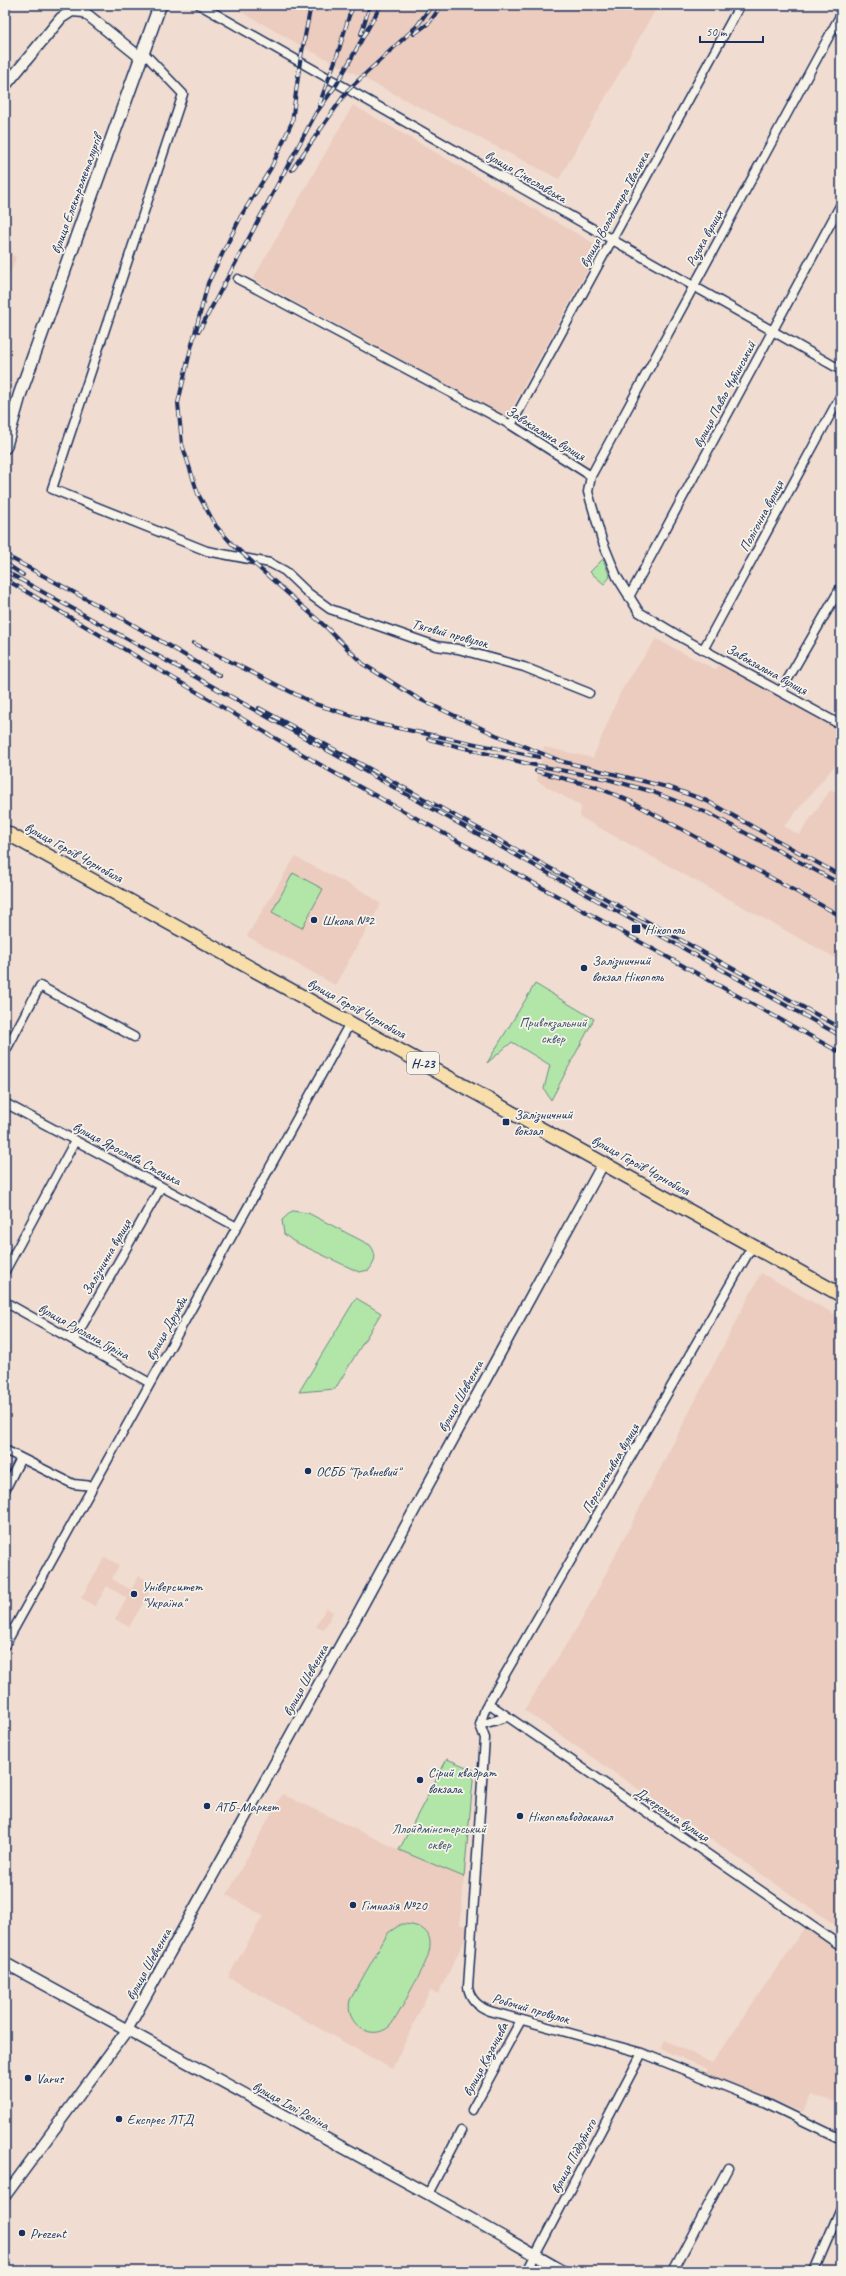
<svg xmlns="http://www.w3.org/2000/svg" width="846" height="2276" font-family="Caveat,sans-serif">
	<style>
		.built { fill: #ebccbf }
		.green { fill: #b2e6a8; stroke: #668a83 }
		.lines { fill: none; stroke-linecap: round; stroke-linejoin: round }
		.minor-casing { stroke: #1b2f5e; stroke-width: 11 }
		.tertiary-casing { stroke: #1b2f5e; stroke-width: 13 }
		.secondary-casing { stroke: #1b2f5e; stroke-width: 15 }
		.primary-casing { stroke: #1b2f5e; stroke-width: 16 }
		.minor { stroke: #f7f3e8; stroke-width: 8 }
		.tertiary { stroke: #f7f3e8; stroke-width: 10 }
		.secondary { stroke: #f7f3e8; stroke-width: 12 }
		.primary { stroke: #f8deab; stroke-width: 13 }
		.rail-casing { stroke: #1b2f5e; stroke-width: 4 }
		.rail { stroke: #f7f3e8; stroke-width: 2.5; stroke-dasharray: 8; stroke-linecap: butt }
		.poi-dot { fill: #1b2f5e; stroke: #f7f3e8; stroke-width: 1.5 }
		.labels { text-anchor: middle; stroke-width: 3.5; stroke-linejoin: round; paint-order: stroke }
		.shield { fill: #f7f3e8; stroke: #5d6a87; stroke-width: 1 }
		.shield-label { font-size: 13px; font-weight: bold; fill: #1b2f5e }
		.street-label { font-size: 14px; fill: #1b2f5e; stroke: #f7f3e8 }
		.poi-label { font-size: 14px; fill: #1b2f5e; stroke: #f7f3e8; text-anchor: start }
		.park-label { font-size: 14px; fill: #39546d; stroke: #f7f3e8 }
	</style>
	<rect width="100%" height="100%" fill="#f0dcd0"/>
	<filter id="ink" filterUnits="userSpaceOnUse"><feTurbulence type="fractalNoise" baseFrequency=".025" numOctaves="2"/><feDisplacementMap in="SourceGraphic" scale="8" xChannelSelector="R" yChannelSelector="G"/><feConvolveMatrix kernelMatrix="1 2 1 2 8 2 1 2 1" color-interpolation-filters="sRGB"/></filter>
	<g filter="url(#ink)">
		<path class="built" d="M229,5H658L559,179L309,50Z
			M353,105L600,247L507,417L253,279Z
			M5,247L16,258L5,286Z
			M656,639L716,670L720,663L841,731V758L784,826L799,835L831,789L841,798V961L580,817L581,806L537,781L544,747L593,758L621,691Z
			M295,857L366,893L381,904L335,985L247,936Z
			M761,1273L841,1318V1929L524,1710L582,1620Z
			M105,1557L119,1565L112,1579L131,1590L139,1576L154,1584L129,1627L115,1619L127,1598L107,1586L95,1606L81,1598Z
			M326,1608L333,1612L324,1630L316,1627Z
			M447,1759L474,1770L460,1924L470,1929L438,1994L430,1990L392,2069L228,1977L263,1916L227,1895L282,1794L399,1850Z
			M807,1924L841,1948V2095L837,2102L811,2095L803,2112L790,2108L706,2073L708,2069L661,2049L665,2040L712,2063Z"/>
		<path class="green" d="M603,559L610,577L604,584L590,572Z
			M293,873L323,889L302,928L272,912Z
			M535,984L594,1019L551,1100L544,1089L550,1065L512,1042L487,1063Z
			M292,1211L308,1213L370,1245C377,1254 376,1261 369,1270L359,1272L293,1241L284,1234L282,1220Z
			M356,1298L381,1313L335,1389L299,1392Z
			M447,1759L474,1770L464,1877L399,1850Z
			M401,1924C450,1925 425,1965 412,1988C405,2001 399,2015 390,2026C371,2043 344,2023 350,2000L388,1933Z"/>
		<g class="lines">
			<g class="minor-casing">
				<path id="minor" d="M200,5L841,370
					M143,52L183,94L52,489L207,551L270,563L285,571L308,593L330,609L436,646L458,649L524,667L589,693
					M238,279L511,425L591,476L588,492L602,540L617,577L639,612L684,639L841,725
					M511,425L740,5
					M591,476L841,14
					M629,597L841,204
					M703,650L841,395
					M781,691L841,587
					M5,1052L40,986L134,1037
					M5,1103L237,1227
					M753,1245L485,1709L480,1725L485,1738L468,1987C470,2000 479,2007 490,2011L642,2053L764,2102L841,2139
					M5,1271L75,1141
					M5,1302L150,1383
					M74,1340L161,1187
					M5,1450L73,1484L93,1486
					M5,1490L21,1458
					M5,1645L350,1023
					M488,1703L841,1946
					M480,1725L507,1717
					M472,2110L521,2020
					M428,2194L461,2131
					M527,2271L642,2053
					M673,2271L728,2168
					M814,2271L841,2208"/>
			</g>
			<g class="tertiary-casing">
				<path id="tertiary" d="M5,86L61,18L72,11L84,12L141,58
					M5,1963L428,2194L563,2271
					M5,2196L127,2030L355,1619L604,1162"/>
			</g>
			<g class="secondary-casing">
				<path id="secondary" d="M5,447L20,394L160,5"/>
			</g>
			<g class="primary-casing">
				<path id="primary" d="M5,832L841,1295"/>
			</g>
			<use href="#minor" class="minor"/>
			<use href="#tertiary" class="tertiary"/>
			<use href="#secondary" class="secondary"/>
			<use href="#primary" class="primary"/>
			<g class="rail-casing">
				<path id="rail" d="M311,5L300,62L292,122L271,168L241,216L208,283L190,352L178,403L182,444L198,494L216,526L233,545L327,628L363,664L417,698L496,735L561,761
					M361,34L370,5
					M414,34L429,23L442,5
					M319,105L338,53L349,16L354,5
					M292,170L348,90L417,26L432,5
					M199,331L316,113L337,84L381,5
					M5,555L125,620L220,676
					M5,563L23,575
					M5,571L841,1036
					M5,579L331,771L841,1053
					M193,643L315,704L378,724L539,757
					M259,708L841,1028
					M428,739L529,764L607,779L650,791L708,813L841,884
					M556,760L671,788L707,801L841,876
					M536,771L596,787L630,801L841,916"/>
			</g>
			<use href="#rail" class="rail"/>
		</g>
	</g>
	<g class="poi-dot">
		<circle cx="314" cy="920" r="4"/>
		<rect x="631" y="924" width="10" height="10" rx="2"/>
		<circle cx="584" cy="968" r="4"/>
		<rect x="502" y="1118" width="8" height="8" rx="2"/>
		<circle cx="308" cy="1471" r="4"/>
		<circle cx="134" cy="1594" r="4"/>
		<circle cx="420" cy="1780" r="4"/>
		<circle cx="207" cy="1806" r="4"/>
		<circle cx="520" cy="1816" r="4"/>
		<circle cx="353" cy="1905" r="4"/>
		<circle cx="28" cy="2078" r="4"/>
		<circle cx="119" cy="2119" r="4"/>
		<circle cx="22" cy="2233" r="4"/>
	</g>
	<g class="labels">
		<rect class="shield" x="407" y="1052" width="32" height="22" rx="3"/>
		<g class="shield-label">
			<text x="423" y="1068">Н-23</text>
		</g>
		<g class="street-label">
			<text transform="translate(526 176) rotate(30)" y="5">вулиця Січеславська</text>
			<text transform="translate(76 194) rotate(-70)" y="5">вулиця Електрометалургів</text>
			<text transform="translate(614 209) rotate(-61)" y="5">вулиця Володимира Івасюка</text>
			<text transform="translate(704 238) rotate(-61)" y="5">Ризька вулиця</text>
			<text transform="translate(724 394) rotate(-62)" y="5">вулиця Павло Чубинський</text>
			<text transform="translate(546 433) rotate(32)" y="5">Завокзальна вулиця</text>
			<text transform="translate(761 516) rotate(-62)" y="5">Полігонна вулиця</text>
			<text transform="translate(450 633) rotate(15)" y="5">Тяговий провулок</text>
			<text transform="translate(767 669) rotate(29)" y="5">Завокзальна вулиця</text>
			<text transform="translate(74 852) rotate(29)" y="5">вулиця Героїв Чорнобиля</text>
			<text transform="translate(357 1008) rotate(29)" y="5">вулиця Героїв Чорнобиля</text>
			<text transform="translate(127 1153) rotate(28)" y="5">вулиця Ярослава Стецька</text>
			<text transform="translate(641 1165) rotate(29)" y="5">вулиця Героїв Чорнобиля</text>
			<text transform="translate(106 1257) rotate(-60)" y="5">Залізнична вулиця</text>
			<text transform="translate(166 1328) rotate(-61)" y="5">вулиця Дружби</text>
			<text transform="translate(84 1331) rotate(29)" y="5">вулиця Руслана Гуріна</text>
			<text transform="translate(460 1396) rotate(-61)" y="5">вулиця Шевченка</text>
			<text transform="translate(610 1468) rotate(-60)" y="5">Перспективна вулиця</text>
			<text transform="translate(305 1680) rotate(-61)" y="5">вулиця Шевченка</text>
			<text transform="translate(672 1814) rotate(34)" y="5">Джерельна вулиця</text>
			<text transform="translate(148 1964) rotate(-61)" y="5">вулиця Шевченка</text>
			<text transform="translate(531 2008) rotate(16)" y="5">Робочий провулок</text>
			<text transform="translate(485 2059) rotate(-62)" y="5">вулиця Казанцева</text>
			<text transform="translate(291 2105) rotate(29)" y="5">вулиця Іллі Рєпіна</text>
			<text transform="translate(573 2156) rotate(-62)" y="5">вулиця Піддубного</text>
		</g>
		<g class="poi-label">
			<text x="322" y="925">Школа №2</text>
			<text x="645" y="934">Нікополь</text>
			<text x="592" y="965">Залізничний<tspan x="592" dy="16">вокзал Нікополь</tspan></text>
			<text x="514" y="1119">Залізничний<tspan x="514" dy="16">вокзал</tspan></text>
			<text x="316" y="1476">ОСББ "Травневий"</text>
			<text x="142" y="1591">Університет<tspan x="142" dy="16">"Україна"</tspan></text>
			<text x="428" y="1777">Сірий квадрат<tspan x="428" dy="16">вокзала</tspan></text>
			<text x="215" y="1811">АТБ-Маркет</text>
			<text x="528" y="1821">Нікопольводоканал</text>
			<text x="361" y="1910">Гімназія №20</text>
			<text x="36" y="2083">Varus</text>
			<text x="127" y="2124">Експрес ЛТД</text>
			<text x="30" y="2238">Prezent</text>
		</g>
		<g class="park-label">
			<text x="553" y="1027">Привокзальний<tspan x="553" dy="16">сквер</tspan></text>
			<text x="439" y="1833">Ллойдмінстерський<tspan x="439" dy="16">сквер</tspan></text>
		</g>
	</g>
	<rect width="846" height="2276" fill="none" stroke="#f7f3e8" stroke-width="20"/>
	<rect x="10" y="10" width="826" height="2256" fill="none" stroke="#1b2f5e" stroke-width="1.5" filter="url(#ink)"/>
	<path d="M700 36v6h63v-6" fill="none" stroke="#1b2f5e" stroke-width="2"/>
	<text x="706" y="36" font-size="12" fill="#1b2f5e" stroke="#f7f3e8" stroke-width="3" paint-order="stroke">50 m</text>
</svg>
